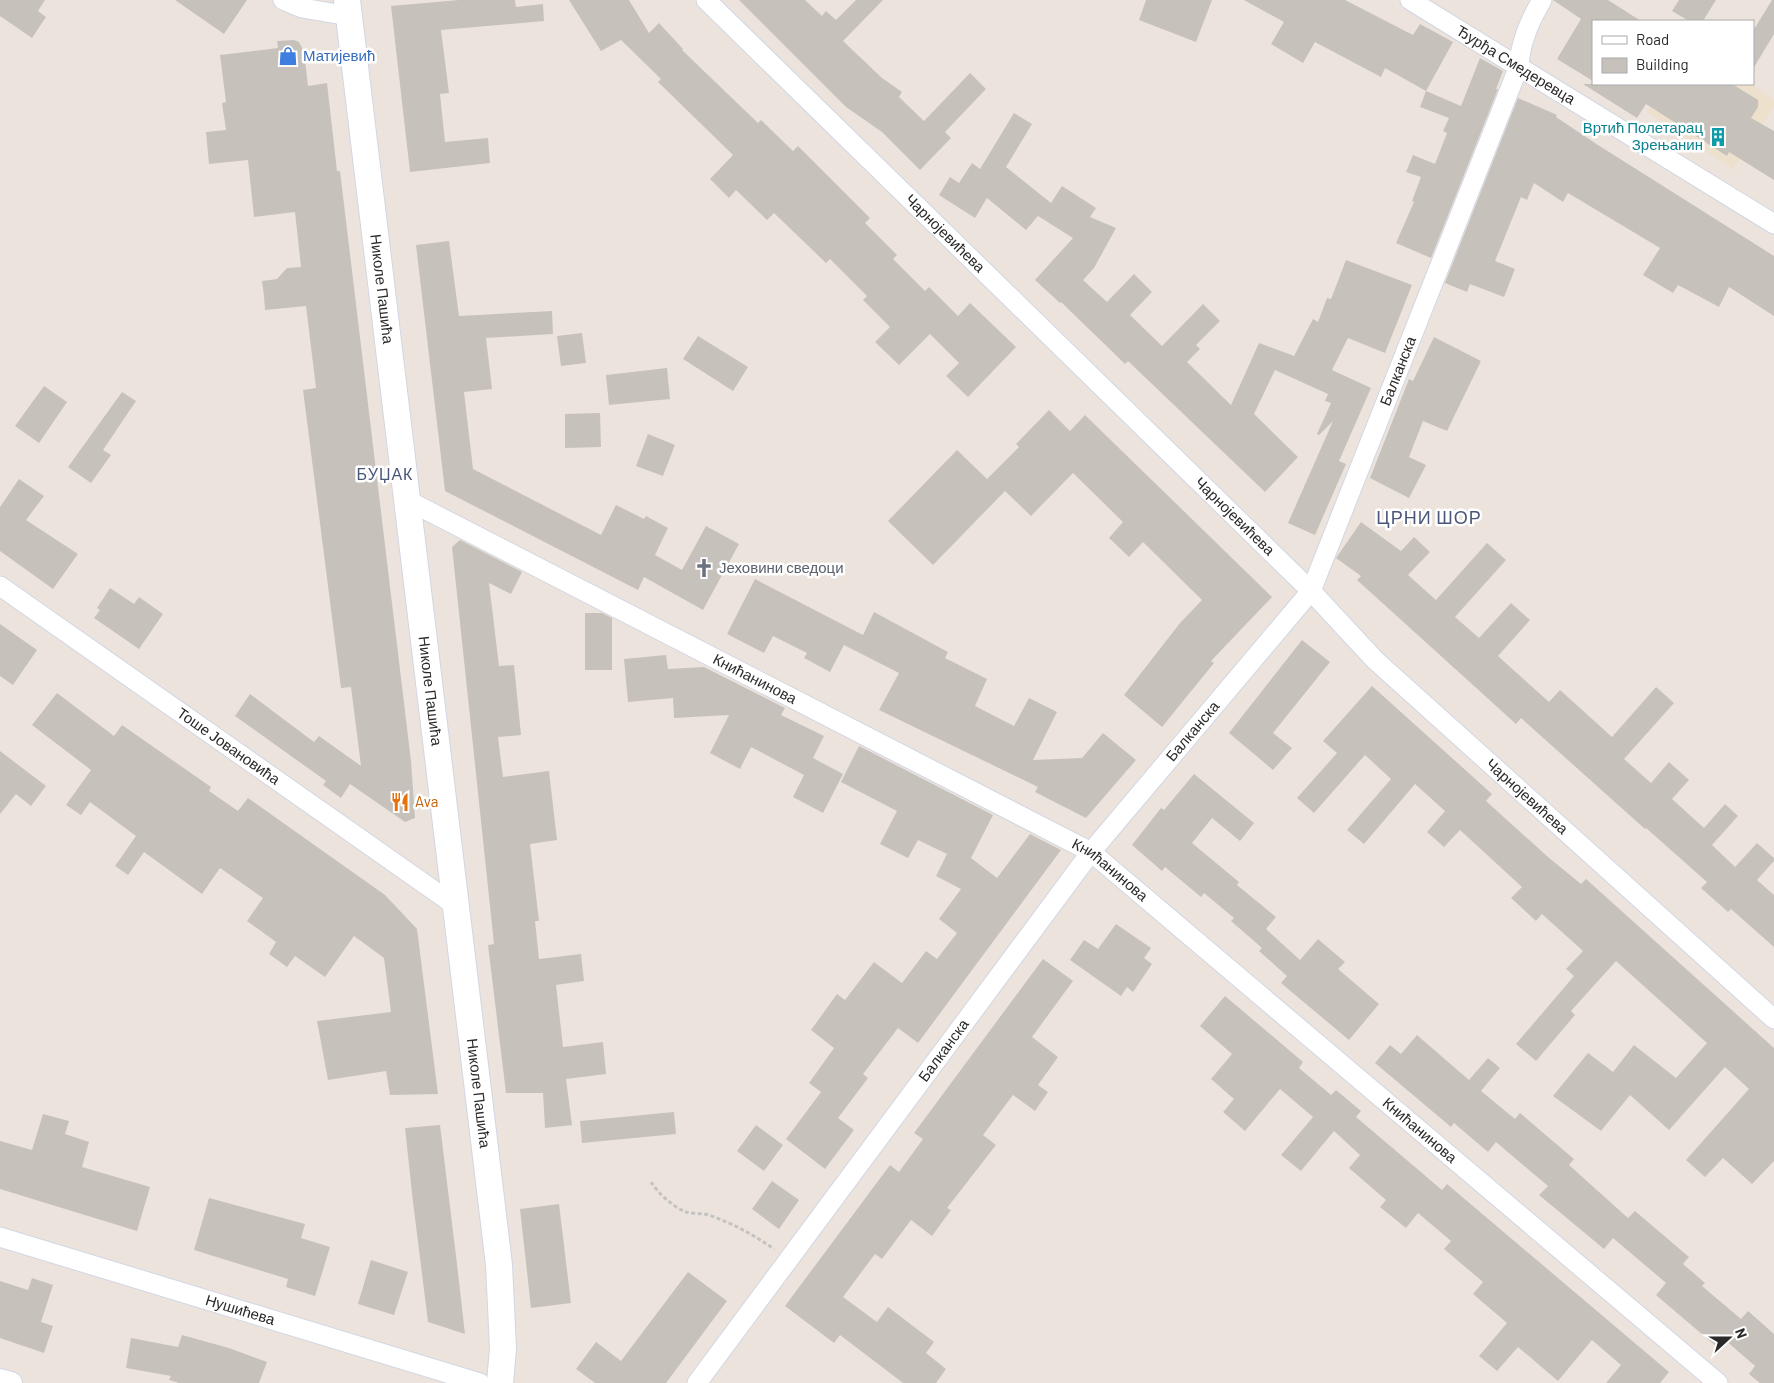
<svg xmlns="http://www.w3.org/2000/svg" width="1774" height="1383" font-family="Barlow,sans-serif">
	<style>
		.education { fill: #ede0cc }
		.building { fill: #c7c1bc }
		.lines { fill: none; stroke-linecap: round; stroke-linejoin: round }
		.minor-casing { stroke: #d1d6e3; stroke-width: 21 }
		.tertiary-casing { stroke: #d1d6e3; stroke-width: 24 }
		.secondary-casing { stroke: #d1d6e3; stroke-width: 28 }
		.path { stroke: #c3c3c3; stroke-width: 3; stroke-dasharray: 4 2.5; stroke-linecap: butt }
		.minor { stroke: #fff; stroke-width: 19 }
		.tertiary { stroke: #fff; stroke-width: 22 }
		.secondary { stroke: #fff; stroke-width: 26 }
		.labels { text-anchor: middle; stroke-width: 5; stroke-linejoin: round; paint-order: stroke }
		.shop-label { font-size: 15px; fill: #366cbe; stroke: #fff; text-anchor: start }
		.street-label { font-size: 15px; fill: #2a2a2a; stroke: #fff }
		.culture-label { font-size: 15px; fill: #0d838f; stroke: #fff; text-anchor: end }
		.worship-label { font-size: 15px; fill: #5b616d; stroke: #fff; text-anchor: start }
		.food-label { font-size: 15px; fill: #c56008; stroke: #fff; text-anchor: start }
		.neighbourhood-label { font-size: 16px; letter-spacing: 1px; fill: #4b577a; stroke: #fff }
		.quarter-label { font-size: 18px; letter-spacing: 1px; fill: #4b577a; stroke: #fff }
	</style>
	<rect width="100%" height="100%" fill="#ece4dc"/>
	<path class="education" d="M1665,84H1750L1774,100V107L1733,169L1647,112Z"/>
	<path class="building" d="M0,0H45L38,11L46,17L32,38L0,16Z
		M175,0H247L224,34Z
		M459,0H515L516,7L543,4L544,21L441,30L449,93L440,94L445,142L488,138L490,163L410,172L391,6Z
		M569,0H629L649,33L659,23L683,49L682,50L758,123L761,120L793,151L798,146L870,218L865,223L897,255L893,259L925,291L929,287L958,316L970,303L1016,347L968,397L946,376L959,363L930,334L899,365L875,342L890,327L863,300L867,296L830,259L826,263L774,213L767,220L736,190L729,198L710,179L733,155L658,82L661,79L621,40L601,51Z
		M739,0H805L822,16L826,11L836,20L856,0H883L843,41L882,78L902,92L899,97L924,121L970,73L986,89L945,132L951,138L920,170L882,132L846,107Z
		M1146,0H1212L1196,42L1139,20Z
		M1244,0H1345L1413,35L1420,24L1453,42L1426,91L1385,68L1381,77L1315,42L1303,63L1271,44L1284,22Z
		M1553,0H1608L1641,21H1593V81L1557,59L1581,19Z
		M1679,0H1716L1703,21H1689L1672,11Z
		M1772,0H1774V34L1753,69V31Z
		M294,40L299,42L304,52L308,86L327,83L337,171H340L411,761L415,818L405,822L350,784L341,798L323,785L326,781L235,716L250,694L314,742L319,736L361,766L351,687L341,688L303,390L316,388L306,306L265,310L264,296L262,281L277,279L287,268L301,267L295,212L254,217L248,160L209,164L206,132L226,130L222,103L226,102L220,55L278,48L277,41Z
		M1480,58L1503,71L1496,89H1498L1431,258L1396,243L1414,202L1412,201L1421,177L1406,172L1413,155L1435,164L1447,133L1443,131L1449,118L1420,107L1426,91L1461,106Z
		M1583,84H1732L1758,100V107L1751,118L1774,131V180L1729,152L1727,156L1646,104L1637,118Z
		M1518,98L1557,115L1556,117L1598,145L1774,256V316L1729,287L1719,307L1678,285L1673,293L1643,275L1660,248L1568,193L1563,202L1534,183L1527,200L1521,197L1495,261L1515,269L1504,297L1470,284L1467,292L1445,283Z
		M1014,113L1032,124L1006,167L1051,203L1062,186L1096,208L1090,217L1116,228L1094,268L1083,280L1107,302L1134,274L1152,292L1130,315L1162,346L1203,304L1220,321L1196,345L1200,349L1187,362L1231,405L1259,343L1294,356L1313,319L1318,322L1327,298L1331,299L1346,260L1412,285L1385,353L1348,338L1332,370L1371,388L1339,461L1346,464L1315,535L1288,523L1333,421L1319,435L1317,434L1331,403L1325,401L1328,394L1275,370L1254,414L1298,457L1265,492L1128,361L1125,364L1061,302L1060,303L1035,280L1073,238L1038,216L1026,230L987,198L975,218L939,195L950,177L959,183L972,163L980,169Z
		M449,241L459,316L552,311L553,334L486,338L492,389L464,392L473,469L601,535L616,505L644,519L646,516L668,528L655,555L682,570L706,526L739,544L703,610L644,577L638,590L445,491L416,245Z
		M582,333L586,363L561,366L557,336Z
		M698,336L748,367L733,391L683,359Z
		M1434,337L1481,361L1447,431L1423,421L1409,457L1426,465L1409,498L1370,478L1409,379L1413,381Z
		M667,368L670,399L609,405L606,375Z
		M44,386L67,402L39,443L15,426Z
		M122,392L136,401L103,450L111,455L91,483L68,467Z
		M1049,410L1070,431L1085,415L1272,597L1211,661L1214,663L1162,727L1124,695L1180,623L1202,600L1143,542L1129,557L1109,538L1123,522L1073,473L1031,516L1005,491L933,565L888,521L957,450L987,479L1019,447L1016,444Z
		M600,413L601,447L565,448V414Z
		M648,434L675,445L663,476L636,466Z
		M19,479L44,496L26,520L78,554L53,589L0,551V507Z
		M1361,522L1401,551L1414,537L1430,552L1408,575L1436,600L1487,543L1506,560L1455,617L1479,638L1511,603L1530,620L1498,656L1549,702L1560,690L1612,737L1656,687L1674,703L1624,759L1651,783L1669,762L1689,780L1672,799L1704,828L1725,804L1738,816L1712,845L1735,867L1757,843L1774,858V861L1757,880L1774,895V947L1731,909L1728,912L1701,888L1707,882L1646,828L1645,829L1521,718L1516,724L1357,580L1361,576L1336,558Z
		M460,540L522,572L511,594L489,583L499,666L514,665L521,735L498,737L503,777L549,771L557,840L530,844L539,921H535L539,959L581,954L584,981L556,985L563,1047L603,1042L606,1074L566,1079L572,1125L545,1128L543,1093H506L488,945L494,944L452,547Z
		M755,579L863,635L874,612L948,652L945,658L987,679L975,706L1014,726L1029,698L1057,712L1033,760L1082,758L1103,733L1136,760L1086,818L1035,792L1038,787L879,710L899,673L844,645L830,672L804,658L807,653L773,636L764,653L727,634Z
		M110,588L134,604L139,597L163,614L139,649L94,618L100,610L97,608Z
		M585,613H602L612,618V670H585Z
		M0,624L37,650L13,685L0,676Z
		M1302,640L1330,662L1273,733L1292,748L1273,770L1229,733Z
		M666,655L668,669L704,667L785,708L781,715L824,736L813,758L843,774L823,813L793,797L804,775L751,747L740,769L710,753L729,715L674,718L673,698L628,702L624,659Z
		M1372,686L1492,794L1486,801L1548,857L1581,884L1586,879L1774,1048V1161L1752,1184L1723,1158L1705,1177L1686,1160L1749,1089L1725,1067L1669,1130L1630,1095L1601,1131L1553,1096L1588,1053L1613,1072L1634,1045L1676,1078L1707,1043L1616,961L1571,1011L1575,1015L1536,1061L1516,1044L1574,976L1566,969L1583,951L1542,914L1536,921L1511,898L1522,887L1460,830L1444,847L1427,832L1445,811L1415,784L1364,844L1347,830L1391,779L1365,755L1314,813L1297,798L1337,753L1323,741Z
		M57,693L114,736L122,725L211,787L209,791L238,811L248,798L385,895L417,929L438,1094L390,1095L386,1071L328,1080L317,1021L391,1012L384,958L354,936L325,977L295,956L287,967L269,954L276,942L247,921L263,898L220,868L202,894L144,852L128,875L115,866L136,836L90,802L81,815L66,805L91,770L32,725Z
		M859,746L993,815L971,858L997,878L1030,834L1061,850L918,1043L898,1028L863,1074L868,1078L838,1118L854,1130L825,1169L786,1139L821,1092L809,1083L834,1048L811,1030L837,994L845,1000L874,962L902,983L926,951L937,959L957,933L939,919L961,889L936,876L947,854L918,840L908,858L880,844L897,811L841,782Z
		M0,751L46,786L31,806L16,794L0,814Z
		M1194,774L1254,823L1240,841L1212,818L1192,843L1239,882L1237,885L1276,917L1266,929L1300,960L1318,939L1345,962L1338,969L1379,1004L1349,1040L1281,983L1287,976L1259,951L1262,948L1231,921L1234,918L1204,893L1201,897L1165,867L1162,871L1132,845L1161,808L1164,810Z
		M1116,924L1151,948L1144,958L1152,964L1133,992L1127,987L1121,996L1070,960L1084,940L1098,949Z
		M1043,959L1073,981L1032,1037L1058,1057L1038,1085L1048,1092L1035,1111L1013,1095L983,1135L996,1145L947,1208L951,1210L932,1236L911,1220L882,1259L875,1254L843,1297L877,1322L888,1307L934,1342L926,1353L946,1369L936,1383H903L840,1335L834,1343L785,1306L890,1165L899,1172L923,1139L914,1133Z
		M1225,996L1303,1062L1299,1068L1331,1095L1336,1090L1361,1111L1356,1117L1395,1150L1442,1190L1447,1184L1669,1372L1660,1383H1606L1621,1365L1592,1340L1558,1381L1518,1347L1497,1371L1479,1356L1507,1323L1473,1294L1483,1282L1444,1249L1451,1241L1418,1213L1406,1228L1380,1207L1386,1200L1349,1168L1360,1155L1334,1131L1301,1171L1281,1155L1313,1117L1280,1089L1245,1131L1223,1112L1234,1099L1211,1079L1232,1054L1200,1026Z
		M1417,1035L1469,1080L1488,1058L1500,1068L1481,1091L1515,1119L1520,1113L1574,1159L1569,1165L1628,1218L1635,1211L1689,1257L1683,1264L1705,1283L1702,1286L1741,1319L1748,1311L1774,1334V1383H1760L1749,1374L1755,1366L1724,1339L1717,1347L1656,1295L1666,1283L1613,1238L1604,1249L1539,1195L1548,1186L1496,1142L1488,1152L1454,1123L1451,1127L1375,1063L1390,1045L1401,1054Z
		M674,1112L676,1134L582,1143L580,1121Z
		M43,1114L69,1121L65,1134L89,1142L82,1167L150,1187L137,1231L0,1189V1141L32,1150Z
		M440,1125L457,1264L465,1334L428,1322L413,1202L405,1128Z
		M756,1125L783,1145L764,1171L737,1151Z
		M772,1181L799,1200L779,1229L752,1209Z
		M209,1198L305,1224L301,1238L330,1247L315,1296L286,1287L288,1279L194,1250Z
		M559,1204L571,1303L531,1308L520,1209Z
		M371,1260L408,1272L394,1315L358,1304Z
		M688,1272L727,1301L666,1383H595L576,1369L596,1342L621,1361Z
		M32,1278L53,1285L41,1322L53,1326L44,1353L0,1338V1281L28,1290Z
		M182,1335L229,1348L267,1362L259,1383H179L169,1380L171,1376L126,1368L131,1338L178,1347Z"/>
	<g class="lines">
		<g class="minor-casing">
			<g id="minor">
				<path d="M283,0L302,8L349,16"/>
				<path id="s1" d="M706,0L1311,591L1375,660L1774,1019"/>
				<path id="s2" d="M1410,0L1774,224"/>
				<path id="s3" d="M407,500L1091,852L1718,1383"/>
				<path id="s4" d="M0,586L456,906"/>
				<path id="s5" d="M0,1237L480,1383"/>
				<path id="s6" d="M697,1383L1091,852L1311,591L1519,66C1520,43 1530,20 1542,0"/>
			</g>
		</g>
		<g class="tertiary-casing">
			<path id="tertiary" d="M0,1380L11,1383"/>
		</g>
		<g class="secondary-casing">
			<g id="secondary">
				<path id="s7" d="M347,0L499,1265L503,1348L500,1383"/>
			</g>
		</g>
		<path class="path" d="M651,1182C658,1193 673,1207 686,1212C693,1214 701,1213 709,1215C732,1223 754,1235 774,1249"/>
		<use href="#minor" class="minor"/>
		<use href="#tertiary" class="tertiary"/>
		<use href="#secondary" class="secondary"/>
	</g>
	<defs>
		<g id="shop-bare" transform="scale(1.5)"><path d="M-5-2.5h2.3a2.7 3.5 0 0 1 5.4 0H5L5.5 6h-11ZM-1.5-2.5h3a1.5 2.3 0 0 0-3 0Z" fill="#3f7fe0" stroke="#fff" stroke-width="2.5" paint-order="stroke"/></g>
		<g id="building-bare" transform="scale(1.5)"><path d="M-4-6H4V6H1V3H-1V6H-4ZM-2.5-4.3h1.7v1.8h-1.7ZM.8-4.3h1.7v1.8H.8ZM-2.5-1h1.7V.8h-1.7ZM.8-1h1.7V.8H.8Z" fill="#0f9aa8" stroke="#fff" stroke-width="2.5" paint-order="stroke"/></g>
		<g id="church-bare" transform="scale(1.5)"><path d="M-1.2-6h2.4v3.5h3.3v2.4h-3.3V6h-2.4V-.1h-3.3v-2.4h3.3Z" fill="#6b7280" stroke="#fff" stroke-width="2.5" paint-order="stroke"/></g>
		<g id="restaurant-bare" transform="scale(1.5)"><path d="M-5-6h1v4h1v-4h1v4h1v-4h1v5L-1.5 .5V6h-2V.5L-5-1ZM5-6V6H3V1.5H1.5Q1.5-4 5-6Z" fill="#e8710a" stroke="#fff" stroke-width="2.5" paint-order="stroke"/></g>
	</defs>
	<g fill-rule="evenodd">
		<use href="#shop-bare" x="288" y="56"/>
		<use href="#building-bare" x="1718" y="137"/>
		<use href="#church-bare" x="704" y="568"/>
		<use href="#restaurant-bare" x="400" y="802"/>
	</g>
	<g class="labels">
		<g class="shop-label">
			<text x="303" y="61">Матијевић</text>
		</g>
		<g class="street-label">
			<text dy="5" stroke="none"><textPath href="#s2" startOffset="124">Ђурђа Смедеревца</textPath></text>
			<text dy="5" stroke="none"><textPath href="#s1" startOffset="334">Чарнојевићева</textPath></text>
			<text dy="5" stroke="none"><textPath href="#s7" startOffset="291">Николе Пашића</textPath></text>
			<text dy="5" stroke="none"><textPath href="#s6" startOffset="1239">Балканска</textPath></text>
			<text dy="5" stroke="none"><textPath href="#s1" startOffset="739">Чарнојевићева</textPath></text>
			<text dy="5" stroke="none"><textPath href="#s3" startOffset="391">Книћанинова</textPath></text>
			<text dy="5" stroke="none"><textPath href="#s7" startOffset="696">Николе Пашића</textPath></text>
			<text dy="5" stroke="none"><textPath href="#s6" startOffset="819">Балканска</textPath></text>
			<text dy="5" stroke="none"><textPath href="#s4" startOffset="279">Тоше Јовановића</textPath></text>
			<text dy="5" stroke="none"><textPath href="#s1" startOffset="1144">Чарнојевићева</textPath></text>
			<text dy="5" stroke="none"><textPath href="#s3" startOffset="795">Книћанинова</textPath></text>
			<text dy="5" stroke="none"><textPath href="#s6" startOffset="414">Балканска</textPath></text>
			<text dy="5" stroke="none"><textPath href="#s7" startOffset="1101">Николе Пашића</textPath></text>
			<text dy="5" stroke="none"><textPath href="#s3" startOffset="1200">Книћанинова</textPath></text>
			<text dy="5" stroke="none"><textPath href="#s5" startOffset="251">Нушићева</textPath></text>
		</g>
		<g class="culture-label">
			<text x="1703" y="133">Вртић Полетарац<tspan x="1703" dy="17">Зрењанин</tspan></text>
		</g>
		<g class="worship-label">
			<text x="719" y="573">Јеховини сведоци</text>
		</g>
		<g class="food-label">
			<text x="415" y="807">Ava</text>
		</g>
		<g class="neighbourhood-label">
			<text x="385" y="480">БУЏАК</text>
		</g>
		<g class="quarter-label">
			<text x="1429" y="524">ЦРНИ ШОР</text>
		</g>
	</g>
	<rect x="1592" y="20" width="162" height="65" fill="#ffffff" stroke="#aaaaaa"/>
	<rect x="1602" y="36" width="25" height="8" fill="#ffffff" stroke="#aaaaaa"/>
	<text x="1636" y="45" font-size="15" fill="#2a2a2a">Road</text>
	<rect x="1602" y="58" width="25" height="15" fill="#c7c1bc" stroke="#aaaaaa"/>
	<text x="1636" y="70" font-size="15" fill="#2a2a2a">Building</text>
	<g transform="translate(1729 1338) rotate(69)" stroke="#ffffff" stroke-width="4" paint-order="stroke">
	<path d="M0-4L9 19L0 12L-9 19Z" fill="#2a2a2a"/>
	<text y="-8" font-size="14" font-weight="bold" text-anchor="middle" fill="#2a2a2a">N</text>
	</g>
</svg>
